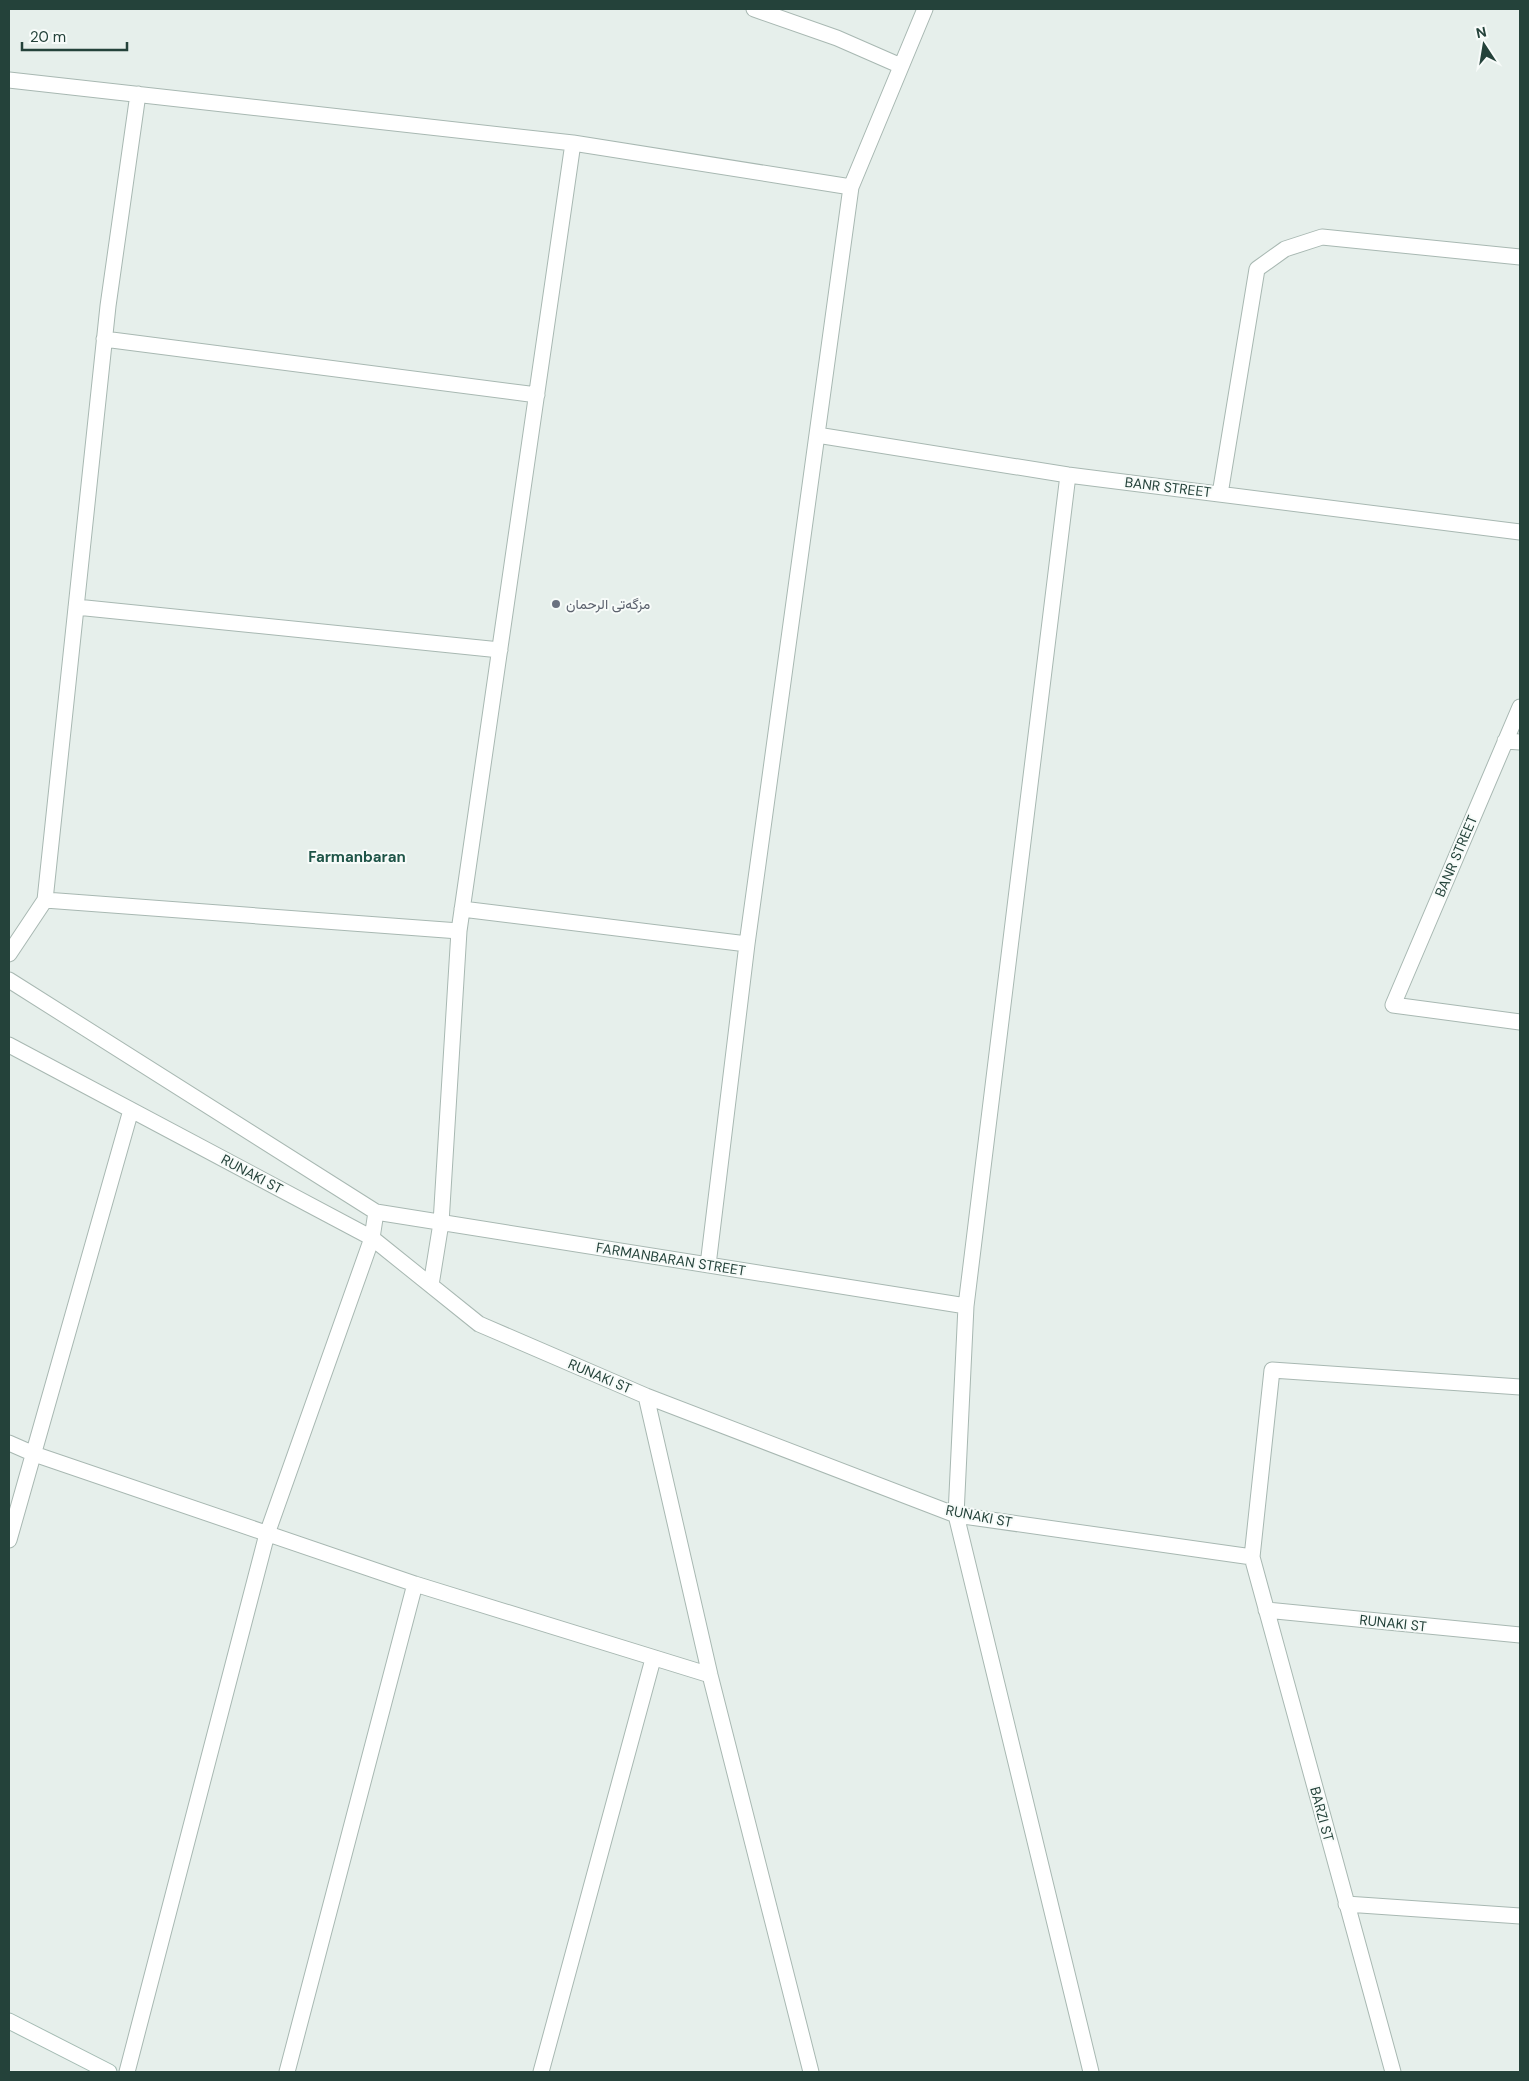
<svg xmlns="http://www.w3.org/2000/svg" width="1529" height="2081" font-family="'DM Sans',Vazirmatn,sans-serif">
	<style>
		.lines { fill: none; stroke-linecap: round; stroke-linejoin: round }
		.minor-casing { stroke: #a8b8b2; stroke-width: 17 }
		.secondary-casing { stroke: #a4bbb3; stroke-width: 17 }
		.minor { stroke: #fff; stroke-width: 15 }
		.secondary { stroke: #fff; stroke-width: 15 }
		.worship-dot { fill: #6b7280; stroke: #f7fbf9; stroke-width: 2 }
		.labels { text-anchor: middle; stroke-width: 4; stroke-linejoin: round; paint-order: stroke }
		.street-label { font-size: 14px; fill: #24423a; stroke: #f7fbf9 }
		.worship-label { font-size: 14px; fill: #5b616d; stroke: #f7fbf9; text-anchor: start }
		.neighbourhood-label { font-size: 15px; font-weight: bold; fill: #1f5548; stroke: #f7fbf9 }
	</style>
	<rect width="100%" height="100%" fill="#e6efeb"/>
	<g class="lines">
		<g class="minor-casing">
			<path id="minor" d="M754,9L837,38L901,66
				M9,80L573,143L851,187
				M104,339L537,395
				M817,435L1068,475L1520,532
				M1068,475L966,1306L956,1515L1091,2072
				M1220,494L1257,269L1285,249L1322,237L1520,257
				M76,607L500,650
				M1520,707L1393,1005L1520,1022
				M1505,741L1520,742
				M45,900L459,931
				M462,909L747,944
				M9,954L45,900L108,306L138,94
				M9,980L376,1212L966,1306
				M9,1045L372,1238L479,1324L646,1396L956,1515L1252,1557
				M708,1265L747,944L851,187L925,9
				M431,1285L441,1223L459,931L573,143
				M646,1396L710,1675L811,2072
				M9,1443L34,1454L415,1584L710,1675
				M9,1540L131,1110
				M1266,1610L1520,1635
				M1346,1904L1520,1916
				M127,2072L267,1534L372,1238L376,1212
				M287,2072L415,1584
				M541,2072L653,1659
				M1393,2072L1252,1557L1272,1370L1520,1387"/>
		</g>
		<g class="secondary-casing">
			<path id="secondary" d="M9,2021L109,2072"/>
		</g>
		<use href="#minor" class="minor"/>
		<use href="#secondary" class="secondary"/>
	</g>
	<circle class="worship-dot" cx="556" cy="604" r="5"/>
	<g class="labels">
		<g class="street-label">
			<text transform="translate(1168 487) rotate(7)" y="5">BANR STREET</text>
			<text transform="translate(1456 856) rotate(-67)" y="5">BANR STREET</text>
			<text transform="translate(252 1174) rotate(28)" y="5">RUNAKI ST</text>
			<text transform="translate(671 1259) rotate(9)" y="5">FARMANBARAN STREET</text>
			<text transform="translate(600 1376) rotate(23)" y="5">RUNAKI ST</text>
			<text transform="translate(979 1516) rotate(11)" y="5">RUNAKI ST</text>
			<text transform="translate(1393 1623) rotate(6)" y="5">RUNAKI ST</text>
			<text transform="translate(1322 1814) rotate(75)" y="5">BARZI ST</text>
		</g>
		<g class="worship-label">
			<text x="566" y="609">مزگەتی الرحمان</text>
		</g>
		<g class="neighbourhood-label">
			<text x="357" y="862">Farmanbaran</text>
		</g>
	</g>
	<rect width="1529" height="2081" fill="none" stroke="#24423a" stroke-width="20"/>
	<g transform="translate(1484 45) rotate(348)" stroke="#f7fbf9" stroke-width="4" paint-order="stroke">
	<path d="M0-4L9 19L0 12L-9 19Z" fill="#24423a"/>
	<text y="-8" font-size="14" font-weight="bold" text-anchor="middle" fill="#24423a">N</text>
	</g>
	<path d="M22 42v8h105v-8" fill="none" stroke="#24423a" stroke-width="2.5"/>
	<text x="30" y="42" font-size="15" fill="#24423a" stroke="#f7fbf9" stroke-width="4" paint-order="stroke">20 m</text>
</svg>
